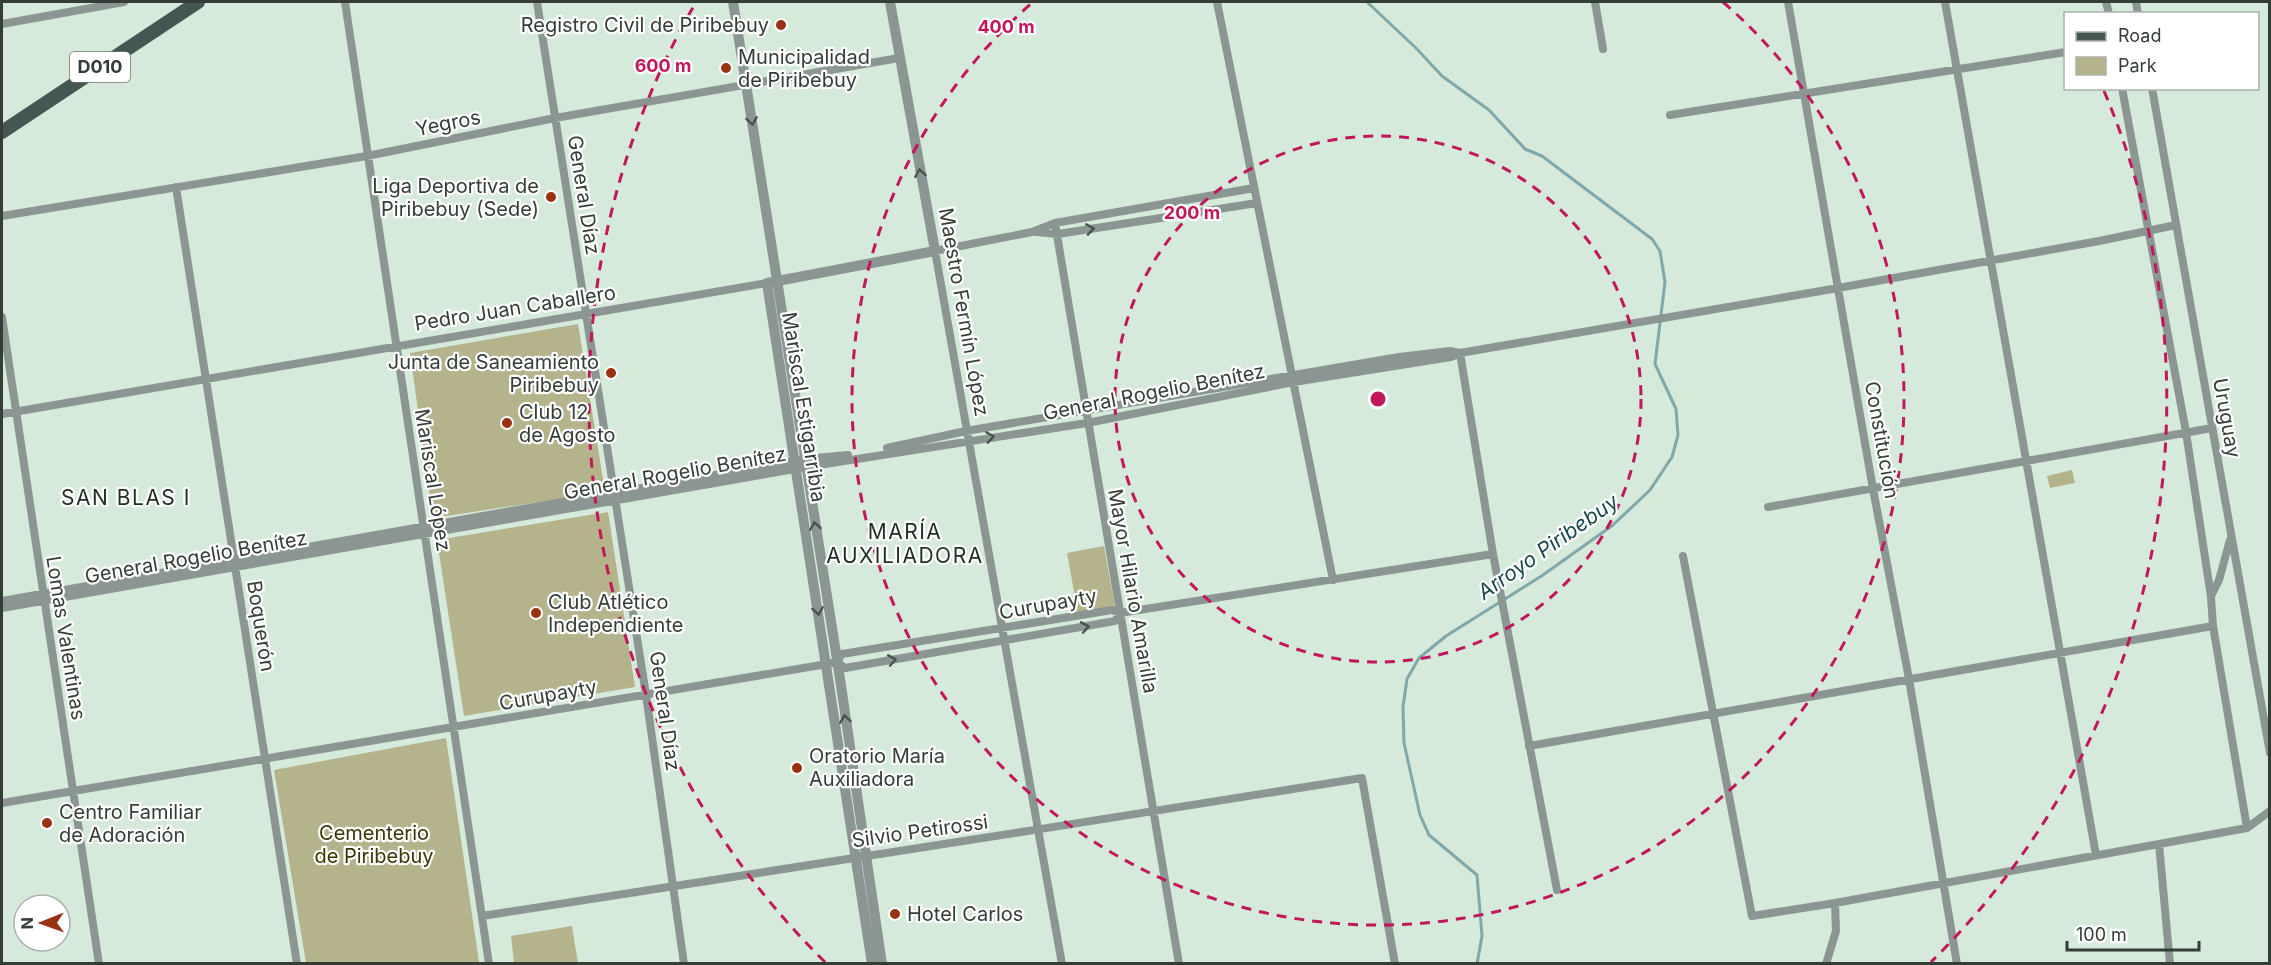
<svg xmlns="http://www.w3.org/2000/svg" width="2271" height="965" font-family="Inter,sans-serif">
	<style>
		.green { fill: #b4b38c }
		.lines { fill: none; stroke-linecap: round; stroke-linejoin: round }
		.stream { stroke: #81a8a8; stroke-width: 3 }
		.minor { stroke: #8b9693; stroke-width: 8 }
		.tertiary { stroke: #8b9693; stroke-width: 10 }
		.primary { stroke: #445752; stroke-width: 14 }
		.oneway { stroke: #4a534e }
		.ring { fill: none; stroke: #c2185b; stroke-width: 3; stroke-dasharray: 10 8 }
		.poi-dot { fill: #993113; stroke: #fff; stroke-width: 2 }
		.labels { text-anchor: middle; stroke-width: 4.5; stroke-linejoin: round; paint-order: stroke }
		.shield { fill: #fff; stroke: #727773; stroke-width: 1.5 }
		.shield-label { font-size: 18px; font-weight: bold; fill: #353d37 }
		.poi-label { font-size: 20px; fill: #353d37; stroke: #fff; text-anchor: start }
		.street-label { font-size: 20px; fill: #353d37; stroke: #fff }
		.park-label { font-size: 20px; fill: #3a3704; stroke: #fff }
		.neighbourhood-label { font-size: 21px; letter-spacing: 1.5px; fill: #1e2e23; stroke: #fff }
		.water-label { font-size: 21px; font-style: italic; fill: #19484a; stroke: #fff }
		.centre { fill: #c2185b; stroke: #fff; stroke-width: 3 }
		.ring-label { font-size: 18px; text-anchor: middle; font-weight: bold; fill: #c2185b; stroke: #fff; stroke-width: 4.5; stroke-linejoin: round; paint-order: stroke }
	</style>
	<rect width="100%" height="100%" fill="#d5eada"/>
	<path class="green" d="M578,324L605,492L433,518L410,353Z
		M2072,470L2075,483L2050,488L2047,476Z
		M608,512L635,687L464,716L437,540Z
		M1104,546L1115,607L1078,614L1067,553Z
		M446,738L479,962L306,963L274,770Z
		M572,926L578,963H514L511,936Z"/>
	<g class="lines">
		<path class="stream" d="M1367,2L1416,48L1442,76L1489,110L1525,149L1542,156L1652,239L1660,251L1665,282L1655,364L1676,409L1678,435L1672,457L1650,490L1613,525L1543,575L1446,636L1419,658L1407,679L1403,707L1404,743L1420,815L1429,835L1477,875L1482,936L1477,964"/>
		<path class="minor" d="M345,2L489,964
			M537,2L646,695L684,964
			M1217,2L1333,580
			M1595,2L1603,49
			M1788,2L1873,489L1909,679L1957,964
			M1945,2L2096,855
			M2106,2L2109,14
			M2136,2L2138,14
			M2,24L124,2
			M2122,88L2186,432L2211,597L2213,626L2247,828
			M2152,88L2270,753
			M1670,115L2066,52
			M176,187L297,964
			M2,216L367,156L555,118L899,58
			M1055,223L1179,964
			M1036,232L1058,234L1257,203
			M2,317L99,964
			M1460,353L1493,554L1557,890
			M2,414L767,283
			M887,448L966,431L1399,357L1450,351L1460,353
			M1768,507L2212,428
			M1683,556L1752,916L1835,903L2247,828L2270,811
			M2211,596L2219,580L2230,540
			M2,601L805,459L848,455
			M2,608L806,467L1087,423L1294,382L1451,357L1460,353L1838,288L2099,241L2176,225
			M837,662L845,668L1115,621L1120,613
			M1529,746L2213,626
			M2,803L827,664L837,662L842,654L1112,610L1120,613L1493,554
			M2159,844L2170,964
			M482,916C775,869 1069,826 1362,778L1395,964
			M1062,964L935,251L1032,232L1055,223L1254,188
			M1826,964L1836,931L1835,903"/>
		<path class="tertiary" d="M733,2L839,672L882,964
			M872,964L767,283L935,251L890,2"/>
		<path class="primary" d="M2,132L198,2"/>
	</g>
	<defs><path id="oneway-chevron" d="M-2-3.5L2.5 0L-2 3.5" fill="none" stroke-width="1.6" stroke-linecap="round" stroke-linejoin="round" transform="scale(1.5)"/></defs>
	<g class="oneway">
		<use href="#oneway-chevron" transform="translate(752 121) rotate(81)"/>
		<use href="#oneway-chevron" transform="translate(920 173) rotate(-100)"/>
		<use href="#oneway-chevron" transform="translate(1090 229) rotate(-9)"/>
		<use href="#oneway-chevron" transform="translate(990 437) rotate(-8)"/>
		<use href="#oneway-chevron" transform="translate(815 526) rotate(-99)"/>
		<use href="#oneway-chevron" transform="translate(818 611) rotate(81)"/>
		<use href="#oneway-chevron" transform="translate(1085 627) rotate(-10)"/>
		<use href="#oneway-chevron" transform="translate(892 660) rotate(-10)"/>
		<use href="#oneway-chevron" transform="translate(845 719) rotate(-98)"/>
	</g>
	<g class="ring">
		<circle cx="1378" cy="399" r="263"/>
		<path d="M1723 2A526 526 0 1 1 1033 2"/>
		<path d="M825 962A789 789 0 0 1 695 4M2104 91A789 789 0 0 1 1931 962"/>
	</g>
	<g class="poi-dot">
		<circle cx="781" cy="25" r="6"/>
		<circle cx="726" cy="68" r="6"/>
		<circle cx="551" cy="197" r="6"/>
		<circle cx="611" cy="373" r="6"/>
		<circle cx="507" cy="423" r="6"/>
		<circle cx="536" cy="613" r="6"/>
		<circle cx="797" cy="768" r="6"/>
		<circle cx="47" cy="823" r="6"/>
		<circle cx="895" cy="914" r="6"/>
	</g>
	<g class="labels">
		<rect class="shield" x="70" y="52" width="60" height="30" rx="4.5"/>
		<g class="shield-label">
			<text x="100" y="73">D010</text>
		</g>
		<g class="poi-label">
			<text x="769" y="32" text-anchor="end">Registro Civil de Piribebuy</text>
			<text x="738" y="64">Municipalidad<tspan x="738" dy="23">de Piribebuy</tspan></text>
			<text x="539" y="193" text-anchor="end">Liga Deportiva de<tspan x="539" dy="23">Piribebuy (Sede)</tspan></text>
			<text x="599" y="369" text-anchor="end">Junta de Saneamiento<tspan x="599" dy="23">Piribebuy</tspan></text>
			<text x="519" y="419">Club 12<tspan x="519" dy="23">de Agosto</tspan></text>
			<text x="548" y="609">Club Atlético<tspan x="548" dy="23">Independiente</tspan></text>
			<text x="809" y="763">Oratorio María<tspan x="809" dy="23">Auxiliadora</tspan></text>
			<text x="59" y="819">Centro Familiar<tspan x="59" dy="23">de Adoración</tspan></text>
			<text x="907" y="921">Hotel Carlos</text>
		</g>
		<g class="street-label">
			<text transform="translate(448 123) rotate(-11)" y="7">Yegros</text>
			<text transform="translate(584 195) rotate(81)" y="7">General Díaz</text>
			<text transform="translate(515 308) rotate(-9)" y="7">Pedro Juan Caballero</text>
			<text transform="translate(964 312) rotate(80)" y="7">Maestro Fermín López</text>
			<text transform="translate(1154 392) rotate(-11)" y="7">General Rogelio Benítez</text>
			<text transform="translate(804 407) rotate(81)" y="7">Mariscal Estigarribia</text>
			<text transform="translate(2227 418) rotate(80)" y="7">Uruguay</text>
			<text transform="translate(1882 440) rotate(80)" y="7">Constitución</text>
			<text transform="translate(675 473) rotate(-10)" y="7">General Rogelio Benítez</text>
			<text transform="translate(433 480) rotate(81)" y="7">Mariscal López</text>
			<text transform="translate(196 557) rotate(-10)" y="7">General Rogelio Benítez</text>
			<text transform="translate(1133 591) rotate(80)" y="7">Mayor Hilario Amarilla</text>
			<text transform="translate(1048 604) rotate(-10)" y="7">Curupayty</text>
			<text transform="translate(261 626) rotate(81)" y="7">Boquerón</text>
			<text transform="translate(66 638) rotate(81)" y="7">Lomas Valentinas</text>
			<text transform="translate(548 695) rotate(-10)" y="7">Curupayty</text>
			<text transform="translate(665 711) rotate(82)" y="7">General Díaz</text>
			<text transform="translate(920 831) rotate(-8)" y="7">Silvio Petirossi</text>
		</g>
		<g class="park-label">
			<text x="374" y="840">Cementerio<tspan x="374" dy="23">de Piribebuy</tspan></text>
		</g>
		<g class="neighbourhood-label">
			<text x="126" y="505">SAN BLAS I</text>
			<text x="905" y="539">MARÍA<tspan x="905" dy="24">AUXILIADORA</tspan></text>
		</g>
		<g class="water-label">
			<text transform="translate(1548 547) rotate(-35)" y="7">Arroyo Piribebuy</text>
		</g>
	</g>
	<circle cx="1378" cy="399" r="9" class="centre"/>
	<g class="ring-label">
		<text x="1006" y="33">400 m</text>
		<text x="663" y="72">600 m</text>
		<text x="1192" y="219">200 m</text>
	</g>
	<rect width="2271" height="965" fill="none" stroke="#353d37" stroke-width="6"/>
	<rect x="2064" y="12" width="195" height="78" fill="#ffffff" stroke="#aeb1af" stroke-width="1.5"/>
	<rect x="2076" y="32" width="30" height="9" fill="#445752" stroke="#aeb1af" stroke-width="1.5"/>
	<text x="2118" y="42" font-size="18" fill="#353d37">Road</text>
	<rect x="2076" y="57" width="30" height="18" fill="#b4b38c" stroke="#aeb1af" stroke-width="1.5"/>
	<text x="2118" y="72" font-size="18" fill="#353d37">Park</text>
	<g transform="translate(42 923) rotate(269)"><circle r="28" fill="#ffffff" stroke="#aeb1af" stroke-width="1.5"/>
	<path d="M0-4.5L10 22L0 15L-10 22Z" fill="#993113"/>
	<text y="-9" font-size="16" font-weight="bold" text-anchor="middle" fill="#353d37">N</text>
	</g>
	<path d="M2067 941v9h132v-9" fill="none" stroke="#353d37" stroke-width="3"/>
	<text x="2076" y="941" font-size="18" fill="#353d37" stroke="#ffffff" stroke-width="4.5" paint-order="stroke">100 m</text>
</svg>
